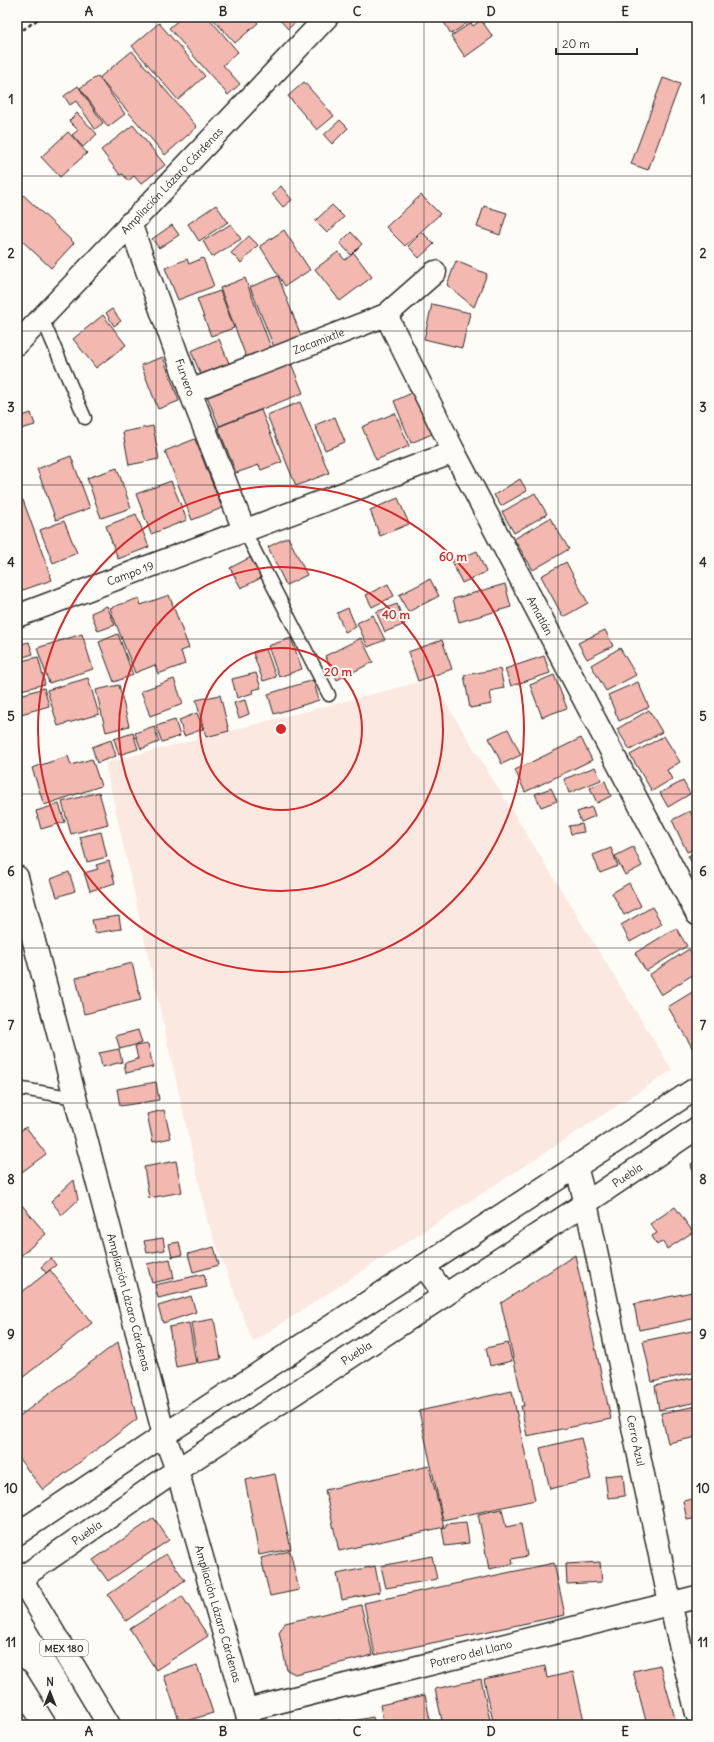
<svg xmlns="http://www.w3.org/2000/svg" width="714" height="1742" font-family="Delius,sans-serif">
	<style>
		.built { fill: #fae8e1 }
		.building { fill: #f3b8af; stroke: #2b2b2b }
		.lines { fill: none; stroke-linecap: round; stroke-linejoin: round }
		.service-casing { stroke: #2b2b2b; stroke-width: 15 }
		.minor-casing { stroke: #2b2b2b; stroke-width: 25 }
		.secondary-casing { stroke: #2b2b2b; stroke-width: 25 }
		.primary-casing { stroke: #2b2b2b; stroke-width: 25 }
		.path { stroke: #2b2b2b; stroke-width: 2.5; stroke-dasharray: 4 3; stroke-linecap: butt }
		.service { stroke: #fdfcf7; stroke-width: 12 }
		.minor { stroke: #fdfcf7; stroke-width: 22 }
		.secondary { stroke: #fdfcf7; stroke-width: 22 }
		.primary { stroke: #fdfcf7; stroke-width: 22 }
		.grid { fill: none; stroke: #2b2b2b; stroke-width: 1; stroke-opacity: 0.55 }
		.ring { fill: none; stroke: #d62828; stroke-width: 2 }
		.labels { text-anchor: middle; stroke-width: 4; stroke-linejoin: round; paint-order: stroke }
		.shield { fill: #fdfcf7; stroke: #6a6a68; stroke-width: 1 }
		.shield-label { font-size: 10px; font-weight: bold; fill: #2b2b2b }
		.street-label { font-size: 11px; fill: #2b2b2b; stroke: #fdfcf7 }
		.centre { fill: #d62828; stroke: #fdfcf7; stroke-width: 2 }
		.ring-label { font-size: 12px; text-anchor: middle; font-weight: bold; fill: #d62828; stroke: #fdfcf7; stroke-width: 4; stroke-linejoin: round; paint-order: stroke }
		.neatline { fill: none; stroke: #2b2b2b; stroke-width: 1.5 }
		.grid-label { font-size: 13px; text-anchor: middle; font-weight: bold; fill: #2b2b2b }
	</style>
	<rect width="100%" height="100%" fill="#fdfcf7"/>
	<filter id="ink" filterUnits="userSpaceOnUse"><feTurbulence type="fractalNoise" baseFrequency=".025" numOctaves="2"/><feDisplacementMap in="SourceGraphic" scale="8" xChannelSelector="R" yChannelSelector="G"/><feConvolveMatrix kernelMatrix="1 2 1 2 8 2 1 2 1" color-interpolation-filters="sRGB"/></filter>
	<g filter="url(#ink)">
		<path class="built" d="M431,679L672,1070L253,1342L208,1223L105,763Z"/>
		<path class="building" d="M182,17H208L238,52L223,65L240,84L228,95L169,28Z
			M211,17H253L258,23L235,43Z
			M277,17H301L288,29Z
			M441,17H476L451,34Z
			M481,20L493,37L465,57L451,36L471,23L473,26Z
			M159,23L205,76L178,100L132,46Z
			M132,51L197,127L165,155L99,78Z
			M98,76L125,114L108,127L80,88Z
			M663,78L680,84L648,170L631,164Z
			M304,82L334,116L317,130L288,96Z
			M78,86L103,123L95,129L76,101L70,105L64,96Z
			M77,113L97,134L83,147L72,135L78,130L69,121Z
			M340,120L348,128L332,144L324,135Z
			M133,125L165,165L141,184L134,176L128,181L123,174L120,175L101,150Z
			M68,132L87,153L60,177L41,157Z
			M281,186L292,200L283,207L272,194Z
			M17,189L74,243L51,268L17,236Z
			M421,195L440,214L405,246L386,227Z
			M216,205L228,222L199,241L188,224Z
			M332,205L344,217L327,233L315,221Z
			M484,206L507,213L500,235L477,227Z
			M231,224L241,239L212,257L203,241Z
			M172,225L179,235L159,248L152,239Z
			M284,230L310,270L285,286L260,246Z
			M351,232L362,244L351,255L340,243Z
			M422,232L434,244L419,258L408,246Z
			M249,236L258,245L241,263L231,253Z
			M338,252L345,260L354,253L372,277L340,301L315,269Z
			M203,258L214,286L178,300L165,268L187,259L189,264Z
			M456,261L487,274L474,307L447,285Z
			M278,276L303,341L276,352L250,287Z
			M245,278L273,353L248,362L220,288Z
			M220,291L234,328L211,336L197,299Z
			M432,304L470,313L462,348L424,339Z
			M112,309L121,321L114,326L106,313Z
			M103,315L126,345L96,368L73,339Z
			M219,339L231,368L203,380L191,351Z
			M163,357L179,401L158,409L141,365Z
			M291,363L303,393L219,426L207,396Z
			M414,392L432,434L411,443L394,401Z
			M300,402L329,473L296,486L267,415Z
			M261,410L282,462L261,470L259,465L236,473L218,427Z
			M31,413L35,425L17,430V418Z
			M395,413L409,446L376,460L362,427Z
			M335,417L345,442L325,450L315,425Z
			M153,426L159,459L129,465L123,432Z
			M195,439L222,508L192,520L165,451Z
			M71,456L90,508L56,520L37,469Z
			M117,468L131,508L101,518L87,478Z
			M520,479L527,491L501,506L494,495Z
			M171,481L187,520L151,534L136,494Z
			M535,493L547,514L514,533L502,512Z
			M398,498L409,524L380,536L370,510Z
			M23,500L52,580L17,592V502Z
			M136,514L149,547L118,559L106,526Z
			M550,518L569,549L533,570L514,539Z
			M64,521L77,553L53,563L40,530Z
			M288,537L307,575L286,585L268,547Z
			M477,551L486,572L462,583L452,562Z
			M251,557L261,578L241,588L230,568Z
			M566,562L588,603L563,617L541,576Z
			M430,579L439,596L408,612L399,595Z
			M388,584L394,596L372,607L366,595Z
			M505,584L511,607L459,622L453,599Z
			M169,595L189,648L181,651L185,664L158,674L155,665L135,673L110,608L139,598L141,605Z
			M397,604L405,624L385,632L376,612Z
			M107,606L115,625L98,631L91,613Z
			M348,608L356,627L345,632L337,613Z
			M373,615L385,640L368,647L357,623Z
			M605,630L613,646L587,659L578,643Z
			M82,634L93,669L49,683L37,648Z
			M118,634L133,675L114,682L99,642Z
			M291,638L302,669L279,677L268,646Z
			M361,638L373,662L337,680L325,656Z
			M442,640L452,669L418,681L408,652Z
			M29,642L33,654L17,659V645Z
			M620,648L636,675L606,691L591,665Z
			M266,649L276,677L263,681L253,653Z
			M544,656L550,673L511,686L505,669Z
			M38,657L45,684L17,691V662Z
			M500,669L504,688L490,691L492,704L470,708L464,675Z
			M256,673L261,688L252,690L253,693L237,698L232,679Z
			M554,675L567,708L542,717L530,685Z
			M88,678L99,714L58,726L47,690Z
			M174,679L183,704L150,716L141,691Z
			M313,680L319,700L274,714L268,694Z
			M638,682L649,707L619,721L608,695Z
			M119,685L129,726L106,732L96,690Z
			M44,688L49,706L21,714L17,696Z
			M220,695L229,731L206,737L196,700Z
			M245,700L249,714L239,718L234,703Z
			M649,710L662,732L630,750L617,729Z
			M197,713L203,729L184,736L179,720Z
			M175,720L180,736L162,742L156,726Z
			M154,726L159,742L141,749L135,733Z
			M508,729L521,755L502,764L489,738Z
			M133,733L138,749L119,755L114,739Z
			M664,736L680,762L667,770L672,779L652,791L630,755Z
			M581,738L592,760L525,792L515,770Z
			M111,740L116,756L97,763L92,747Z
			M68,756L71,765L92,759L101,786L44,805L32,768Z
			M595,767L601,780L569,793L564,779Z
			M605,781L611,796L597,803L590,788Z
			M683,781L690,794L668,807L660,793Z
			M551,788L557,801L541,807L535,794Z
			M99,792L108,824L71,834L62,802Z
			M59,804L65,822L41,829L36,811Z
			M592,807L595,816L581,822L577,812Z
			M690,811L695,821L697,820V848L687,852L672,820Z
			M582,824L584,832L571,834L569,826Z
			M101,832L107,857L87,862L80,837Z
			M633,847L642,866L625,875L615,856Z
			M611,848L618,866L600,873L593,855Z
			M697,852V872L688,856Z
			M109,861L115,883L90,891L84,873L98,869L96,865Z
			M69,872L75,891L57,897L51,879Z
			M629,883L641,906L624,915L612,893Z
			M652,907L662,924L630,942L621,925Z
			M119,916L121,929L95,933L92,920Z
			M676,928L687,946L646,971L635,953Z
			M689,949L697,961V972L661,995L649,975Z
			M132,963L141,1000L84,1014L76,978Z
			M697,989V1047L693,1049L668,1007Z
			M138,1030L142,1043L120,1049L116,1036Z
			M148,1044L153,1067L126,1073L124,1063L138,1059L135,1046Z
			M119,1049L122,1062L102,1067L99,1053Z
			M156,1082L159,1100L120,1106L117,1089Z
			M164,1110L171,1138L153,1142L147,1114Z
			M26,1127L46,1154L22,1172L17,1166V1133Z
			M176,1161L182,1192L149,1198L144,1167Z
			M697,1161V1196L691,1164Z
			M74,1180L78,1200L62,1215L51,1201Z
			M21,1204L46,1234L17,1259V1207Z
			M675,1207L693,1232L667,1249L662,1241L657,1245L652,1236L657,1233L650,1224Z
			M163,1238L165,1250L147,1253L144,1241Z
			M179,1242L182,1255L172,1257L169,1244Z
			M214,1247L219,1265L193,1272L188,1254Z
			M575,1255L611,1419L527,1436L521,1406H524L501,1303Z
			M51,1258L56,1265L46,1273L41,1267Z
			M170,1259L174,1278L152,1283L147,1264Z
			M50,1270L92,1323L17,1382V1296Z
			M204,1274L207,1287L158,1298L155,1285Z
			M697,1291V1318L639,1330L634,1304Z
			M191,1296L196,1312L163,1323L158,1306Z
			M214,1319L221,1359L198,1363L191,1323Z
			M189,1323L196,1363L176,1367L169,1327Z
			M697,1330V1372L652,1382L643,1341Z
			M118,1342L137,1419L43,1490L17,1456V1418Z
			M508,1343L512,1361L490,1366L486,1348Z
			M697,1377V1402L659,1410L655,1386Z
			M512,1391L535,1500L443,1520L419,1411Z
			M697,1406V1437L668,1443L661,1413Z
			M581,1438L591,1479L550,1489L540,1448Z
			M429,1466L444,1527L339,1551L325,1490Z
			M275,1474L291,1549L259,1555L245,1480Z
			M623,1474L625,1496L608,1498L605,1476Z
			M697,1498V1518L687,1520L683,1501Z
			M502,1509L506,1527L521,1524L527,1556L512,1559L513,1564L489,1569L478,1514Z
			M154,1518L169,1540L108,1581L93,1560Z
			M466,1522L469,1543L445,1546L442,1528L446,1527V1524Z
			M290,1551L299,1590L270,1596L261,1558Z
			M166,1554L185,1580L126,1621L108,1595Z
			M432,1556L437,1579L386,1588L381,1566Z
			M600,1562L602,1582L567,1584L566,1564Z
			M554,1563L565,1615L375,1655L364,1603Z
			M375,1566L380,1592L342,1600L337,1574Z
			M182,1596L208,1636L156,1670L130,1629Z
			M361,1605L373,1655L295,1674L287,1670L279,1632L285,1623Z
			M197,1665L213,1713L180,1723L164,1676Z
			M660,1665L676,1722L662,1725H647L633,1671Z
			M545,1666L547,1678L573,1672L585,1725H494L484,1679Z
			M481,1679L491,1725H443L435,1689Z
			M425,1695L431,1725H384L380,1705Z
			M373,1717L375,1725H342V1723Z
			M340,1720L341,1725H311Z"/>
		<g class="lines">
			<g class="service-casing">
				<path id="service" d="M42,318L85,418
					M244,530L329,695
					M17,1088L75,1098"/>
			</g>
			<g class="minor-casing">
				<g id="minor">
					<path id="s1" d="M130,223L190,391L244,530"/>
					<path id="s2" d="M386,315L454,452L697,914"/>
					<path id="s3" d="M17,344L327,17"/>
					<path id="s4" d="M190,391L386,315L435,272"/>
					<path id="s5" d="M17,616L454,452"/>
					<path id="s6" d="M17,877L164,1435L177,1470L250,1725"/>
					<path id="s7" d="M576,1167L586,1203L670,1603L697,1714"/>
					<path id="s8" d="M246,1710L697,1597"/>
				</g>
			</g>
			<g class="secondary-casing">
				<g id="secondary">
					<path d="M424,1266L445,1295"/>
					<path d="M17,1534L164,1435L697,1088"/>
					<path id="s9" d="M17,1581L177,1470L586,1203L697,1128"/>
				</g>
			</g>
			<g class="primary-casing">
				<path id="primary" d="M17,1572L109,1725
					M17,1680L45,1725"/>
			</g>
			<path class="path" d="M17,34L41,17"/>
			<use href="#service" class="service"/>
			<use href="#minor" class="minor"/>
			<use href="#secondary" class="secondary"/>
			<use href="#primary" class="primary"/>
		</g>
	</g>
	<path class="grid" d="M156,17V1725M290,17V1725M424,17V1725M558,17V1725M17,176H697M17,331H697M17,485H697M17,639H697M17,794H697M17,948H697M17,1103H697M17,1257H697M17,1411H697M17,1566H697"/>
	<g class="ring">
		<circle cx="281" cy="729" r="81"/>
		<circle cx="281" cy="729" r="162"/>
		<circle cx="281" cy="729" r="243"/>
	</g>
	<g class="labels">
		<rect class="shield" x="40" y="1640" width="48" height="16" rx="3"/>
		<g class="shield-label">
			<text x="64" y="1652">MEX 180</text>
		</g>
		<g class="street-label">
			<text dy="4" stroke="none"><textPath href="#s3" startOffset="225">Ampliación Lázaro Cárdenas</textPath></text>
			<text dy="4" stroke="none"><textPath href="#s4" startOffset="138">Zacamixtle</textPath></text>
			<text dy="4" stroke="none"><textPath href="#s1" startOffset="164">Furvero</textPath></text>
			<text dy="4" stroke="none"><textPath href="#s5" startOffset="121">Campo 19</textPath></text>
			<text dy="4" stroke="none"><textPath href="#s2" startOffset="338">Amatlán</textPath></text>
			<text dy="4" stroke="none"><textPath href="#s9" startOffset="733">Puebla</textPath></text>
			<text dy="4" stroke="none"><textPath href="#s6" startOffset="440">Ampliación Lázaro Cárdenas</textPath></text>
			<text dy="4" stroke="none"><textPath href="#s9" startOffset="409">Puebla</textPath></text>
			<text dy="4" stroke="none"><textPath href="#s7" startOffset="280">Cerro Azul</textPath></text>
			<text dy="4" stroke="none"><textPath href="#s9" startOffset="85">Puebla</textPath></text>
			<text dy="4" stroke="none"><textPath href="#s6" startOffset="764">Ampliación Lázaro Cárdenas</textPath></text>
			<text dy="4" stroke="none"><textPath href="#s8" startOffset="232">Potrero del Llano</textPath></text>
		</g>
	</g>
	<circle cx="281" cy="729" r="6" class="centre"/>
	<g class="ring-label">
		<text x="453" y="561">60 m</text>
		<text x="396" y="619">40 m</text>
		<text x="338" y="676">20 m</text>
	</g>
	<rect width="714" height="1742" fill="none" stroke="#fdfcf7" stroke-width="44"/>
	<g transform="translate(50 1692)" stroke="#fdfcf7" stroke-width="3" paint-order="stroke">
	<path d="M0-3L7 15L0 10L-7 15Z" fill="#2b2b2b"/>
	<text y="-6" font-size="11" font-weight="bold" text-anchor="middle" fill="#2b2b2b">N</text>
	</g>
	<path d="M556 48v6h81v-6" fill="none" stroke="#2b2b2b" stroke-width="2"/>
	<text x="562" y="48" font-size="12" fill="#2b2b2b" stroke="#fdfcf7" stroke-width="3" paint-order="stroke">20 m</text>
	<rect x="22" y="22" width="670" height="1698" class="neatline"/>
	<g class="grid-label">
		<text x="89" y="16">A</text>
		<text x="223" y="16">B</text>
		<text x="357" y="16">C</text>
		<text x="491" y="16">D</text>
		<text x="625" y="16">E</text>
		<text x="11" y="104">1</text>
		<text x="703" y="104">1</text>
		<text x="11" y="258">2</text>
		<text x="703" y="258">2</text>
		<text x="11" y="412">3</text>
		<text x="703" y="412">3</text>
		<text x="11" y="567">4</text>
		<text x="703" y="567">4</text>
		<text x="11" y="721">5</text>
		<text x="703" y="721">5</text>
		<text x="11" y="876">6</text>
		<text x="703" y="876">6</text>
		<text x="11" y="1030">7</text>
		<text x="703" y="1030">7</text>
		<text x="11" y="1184">8</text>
		<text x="703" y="1184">8</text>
		<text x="11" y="1339">9</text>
		<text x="703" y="1339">9</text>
		<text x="11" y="1493">10</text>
		<text x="703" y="1493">10</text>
		<text x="11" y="1647">11</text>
		<text x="703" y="1647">11</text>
		<text x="89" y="1736">A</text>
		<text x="223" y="1736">B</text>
		<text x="357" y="1736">C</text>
		<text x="491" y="1736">D</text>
		<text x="625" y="1736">E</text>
	</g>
</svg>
